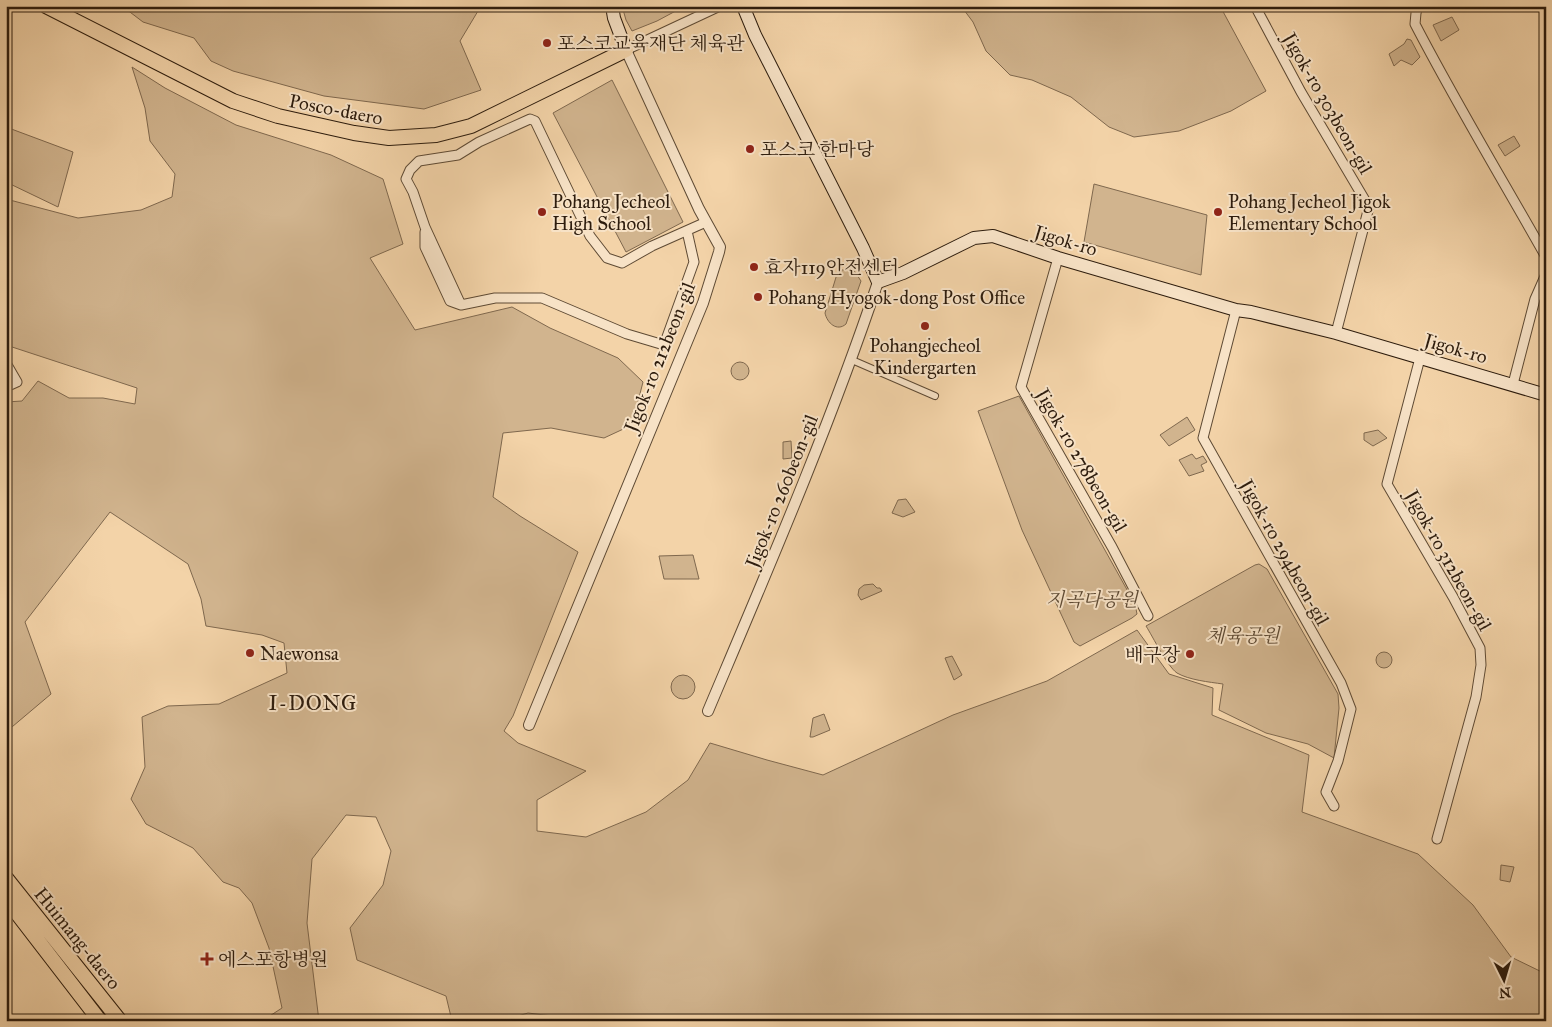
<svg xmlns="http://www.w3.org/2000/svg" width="1552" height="1027" font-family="'IM FELL Great Primer','Noto Serif KR',serif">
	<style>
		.green { fill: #d1b48e; stroke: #7f684e }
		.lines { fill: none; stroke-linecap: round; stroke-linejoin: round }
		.pedestrian-casing { stroke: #5e4a34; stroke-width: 8 }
		.minor-casing { stroke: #5e4a34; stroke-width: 11 }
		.tertiary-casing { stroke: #5e4a34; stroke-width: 12 }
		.secondary-casing { stroke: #2d1c0d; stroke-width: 14 }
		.primary-casing { stroke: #2d1c0d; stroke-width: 16 }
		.pedestrian { stroke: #f7e2c6; stroke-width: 6 }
		.minor { stroke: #f7e2c6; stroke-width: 9 }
		.tertiary { stroke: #f7e2c6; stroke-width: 10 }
		.secondary { stroke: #f7e2c6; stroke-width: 12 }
		.primary { stroke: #f3d3a8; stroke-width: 14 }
		.poi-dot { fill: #8f2418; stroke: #f7e2c6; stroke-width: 2 }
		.labels { text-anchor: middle; stroke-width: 4; stroke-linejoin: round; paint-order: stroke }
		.poi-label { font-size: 19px; fill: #2d1c0d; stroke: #f7e2c6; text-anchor: start }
		.street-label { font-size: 19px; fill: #2d1c0d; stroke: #f7e2c6 }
		.park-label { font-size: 19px; font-style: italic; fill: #5e4a34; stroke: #f7e2c6 }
		.quarter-label { font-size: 21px; letter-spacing: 1px; fill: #2d1c0d; stroke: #f7e2c6 }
	</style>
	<rect width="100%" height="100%" fill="#f3d3a8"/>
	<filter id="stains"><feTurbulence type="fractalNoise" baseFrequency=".004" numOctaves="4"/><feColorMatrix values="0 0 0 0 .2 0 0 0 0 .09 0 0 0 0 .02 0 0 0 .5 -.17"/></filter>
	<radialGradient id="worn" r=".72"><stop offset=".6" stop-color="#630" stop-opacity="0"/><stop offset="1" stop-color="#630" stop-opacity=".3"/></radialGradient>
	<path class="green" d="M122,6H481L460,41L481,90L424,109L324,96L233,71L211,61L194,38L143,22Z
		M622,6H685L657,21L632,31L626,20Z
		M961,6H1220L1266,91L1231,111L1179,131L1134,137L1109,127L1071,97L1032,80L1010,75L986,51L973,22Z
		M1452,17L1459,30L1441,41L1433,25Z
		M1407,39L1411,40L1420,57L1412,65L1401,60L1394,66L1389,54L1404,44Z
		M132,67L165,88L236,125L331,155L383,179L403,244L370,258L415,330L512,307L550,328L618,358L643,382L632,425L604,438L551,428L503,433L493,497L520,516L578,552L513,716L504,731L518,743L586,771L537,800V831L586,837L646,812L688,780L710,743L767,760L823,775L953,715L1047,681L1137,630L1169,674L1213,688L1212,715L1309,755L1302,812L1418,854L1473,905L1511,957L1546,974V1021H1017L1001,1018H896L879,1021H593L528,1013L501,1021H452L446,996L357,960L350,928L383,885L391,851L376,817L346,815L312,859L307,923L319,1021H262L282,1008L269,948L252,903L239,888L223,882L193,848L146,824L131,799L145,767L142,717L168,706L219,704L287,673L284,643L262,635L206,626L201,599L188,564L110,512L25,622L51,694L6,732V402L22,401L38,381L69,398H103L135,404L137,388L6,345V199L78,218L141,210L172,197L175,174L150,141L145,108Z
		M612,80L683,222L626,252L553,113Z
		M6,127L73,152L58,207L6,182Z
		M1514,136L1520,146L1505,156L1498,145Z
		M1094,184L1207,215L1201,275L1084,242Z
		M853,269L861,281L846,324C837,332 827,323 825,313L837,274L842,270Z
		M731 371a9 9 0 1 1 18 0a9 9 0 1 1-18 0Z
		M1019,396L1135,604L1137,614L1132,618L1080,646L1074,642L1022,530L978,411Z
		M1187,417L1195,430L1169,446L1160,435Z
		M1378,430L1387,438L1373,446L1364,440V433Z
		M791,441L792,458L783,459V442Z
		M1192,454L1196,459L1203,456L1207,462L1201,465L1204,471L1189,476L1179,460Z
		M906,499L915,512L903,517L892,513L898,500Z
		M693,555L699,579H664L659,556Z
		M1259,564L1267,569L1338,694L1339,708L1334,758L1308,744L1266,733L1219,710L1223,684C1209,682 1189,680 1177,673C1167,666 1153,637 1146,626L1255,565Z
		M873,584L877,588H880L882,591L861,600L858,595L859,589L864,585Z
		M1376 660a8 8 0 1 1 16 0a8 8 0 1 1-16 0Z
		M952,656L962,675L954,680L945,658Z
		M671 687a12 12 0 1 1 24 0a12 12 0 1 1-24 0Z
		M824,714L830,730L813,737H810L813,718Z
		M1501,865L1514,867L1510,882L1500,880Z"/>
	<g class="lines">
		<g class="pedestrian-casing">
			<path id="pedestrian" d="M852,360L935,396"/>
		</g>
		<g class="minor-casing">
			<path id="minor" d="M1255,6L1301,92L1369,207L1336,333
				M1418,6L1416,13L1415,24C1456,103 1502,179 1546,257
				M626,50L720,6
				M425,232V247L450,301L461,305L495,298H542L627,334L664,345L694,262L687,231
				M1058,258L1021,387L1112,547L1148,616
				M461,305L425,227L413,192L406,179L410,170L419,161L458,155L479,142L530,119L535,121L590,236L607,258L622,263L652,246L706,222
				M1236,310L1203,438L1341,683L1351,709L1338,761L1326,792L1334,806
				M1420,358L1387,484L1453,597L1480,648L1481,665L1476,697L1437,839
				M6,363L17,382L6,387
				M1513,384L1535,299L1546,274"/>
		</g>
		<g class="tertiary-casing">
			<path id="tertiary" d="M708,711C768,569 829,428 878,282
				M529,725L703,303L719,252L720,247L699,209L626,50"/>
		</g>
		<g class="secondary-casing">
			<path id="secondary" d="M612,6L614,18L626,50
				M743,6L755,35L863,248L878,282L903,273L974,238L993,236L1058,258L1236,310L1251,312L1336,333L1546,395"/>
		</g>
		<g class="primary-casing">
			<path id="primary" d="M46,6L233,101L278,116L354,133L389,138L436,135L471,126L626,50
				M6,878L120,1021
				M6,899L100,1021"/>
		</g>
		<use href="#pedestrian" class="pedestrian"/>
		<use href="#minor" class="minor"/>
		<use href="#tertiary" class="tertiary"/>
		<use href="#secondary" class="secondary"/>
		<use href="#primary" class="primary"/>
	</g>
	<g class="poi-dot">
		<circle cx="547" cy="43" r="5"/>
		<circle cx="750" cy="149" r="5"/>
		<circle cx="542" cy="212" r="5"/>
		<circle cx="1218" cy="212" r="5"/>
		<circle cx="754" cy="267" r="5"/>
		<circle cx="758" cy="297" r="5"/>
		<circle cx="925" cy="326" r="5"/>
		<circle cx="250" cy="653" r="5"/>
		<circle cx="1190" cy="654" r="5"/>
		<path d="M204.5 951.5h5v5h5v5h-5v5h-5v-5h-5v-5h5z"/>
	</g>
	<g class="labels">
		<g class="poi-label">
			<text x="557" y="50">포스코교육재단 체육관</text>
			<text x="760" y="156">포스코 한마당</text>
			<text x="552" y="208">Pohang Jecheol<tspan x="552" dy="22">High School</tspan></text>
			<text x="1228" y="208">Pohang Jecheol Jigok<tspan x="1228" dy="22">Elementary School</tspan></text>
			<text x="764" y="274">효자119안전센터</text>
			<text x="768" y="304">Pohang Hyogok-dong Post Office</text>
			<text x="925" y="352" text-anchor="middle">Pohangjecheol<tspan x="925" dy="22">Kindergarten</tspan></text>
			<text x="260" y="660">Naewonsa</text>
			<text x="1180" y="661" text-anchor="end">배구장</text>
			<text x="218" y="966">에스포항병원</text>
		</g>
		<g class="street-label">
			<text transform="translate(1328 103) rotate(60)" y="7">Jigok-ro 303beon-gil</text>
			<text transform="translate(336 109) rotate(11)" y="7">Posco-daero</text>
			<text transform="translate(1066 240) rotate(17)" y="7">Jigok-ro</text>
			<text transform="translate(1456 348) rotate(16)" y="7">Jigok-ro</text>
			<text transform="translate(659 357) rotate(-68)" y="7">Jigok-ro 212beon-gil</text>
			<text transform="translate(1082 460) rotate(60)" y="7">Jigok-ro 278beon-gil</text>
			<text transform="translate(781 491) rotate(-68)" y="7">Jigok-ro 260beon-gil</text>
			<text transform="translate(1285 552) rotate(61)" y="7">Jigok-ro 294beon-gil</text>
			<text transform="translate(1449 560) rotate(61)" y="7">Jigok-ro 312beon-gil</text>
			<text transform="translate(78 938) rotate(51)" y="7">Huimang-daero</text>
		</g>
		<g class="park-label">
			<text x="1092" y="606">지곡다공원</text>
			<text x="1243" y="642">체육공원</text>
		</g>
		<g class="quarter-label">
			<text x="313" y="710">I-DONG</text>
		</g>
	</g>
	<rect width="1552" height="1027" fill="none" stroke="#f3d3a8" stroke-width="25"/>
	<rect x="8" y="8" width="1537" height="1012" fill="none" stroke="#2d1c0d" stroke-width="2.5"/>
	<rect x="12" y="12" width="1527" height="1002" fill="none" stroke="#2d1c0d"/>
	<g transform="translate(1504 980) rotate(175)" stroke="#f7e2c6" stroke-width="4" paint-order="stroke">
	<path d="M0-4L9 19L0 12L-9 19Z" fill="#2d1c0d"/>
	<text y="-8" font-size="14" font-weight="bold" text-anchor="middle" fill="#2d1c0d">N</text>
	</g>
	<rect width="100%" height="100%" filter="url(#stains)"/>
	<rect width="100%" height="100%" fill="url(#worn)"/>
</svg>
